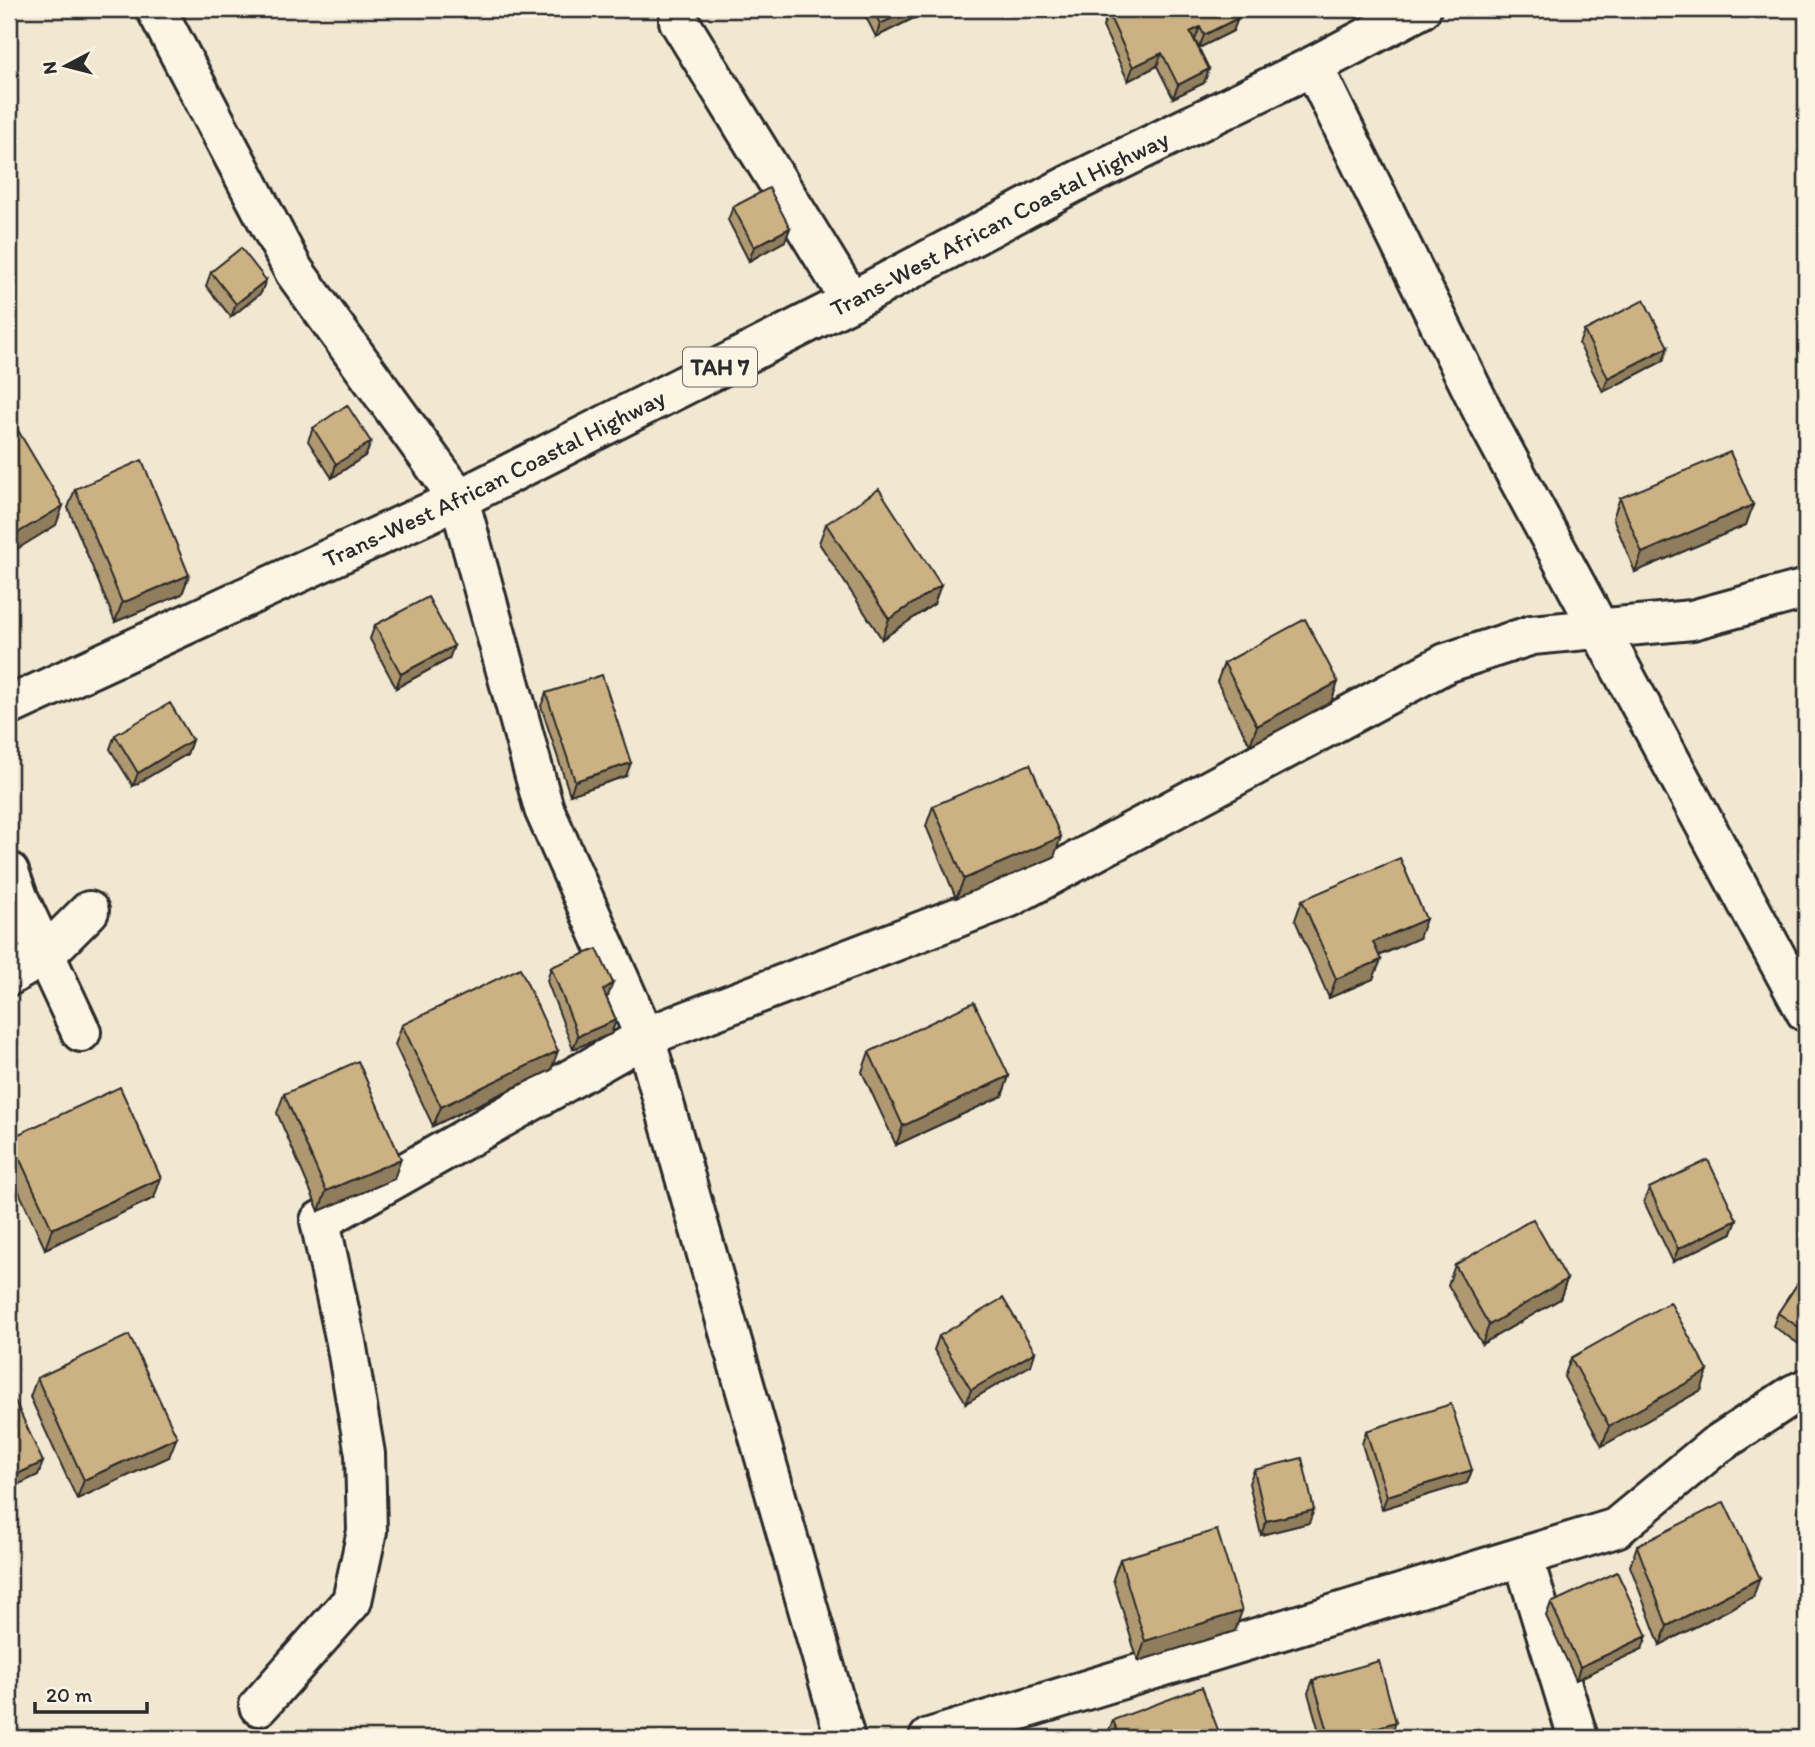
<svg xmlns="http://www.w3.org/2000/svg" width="1815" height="1747" font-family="Itim,sans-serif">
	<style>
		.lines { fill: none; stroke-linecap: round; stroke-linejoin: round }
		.minor-casing { stroke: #2b2b2b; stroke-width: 44 }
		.trunk-casing { stroke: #2b2b2b; stroke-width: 44 }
		.minor { stroke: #fcf5e5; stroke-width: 38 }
		.trunk { stroke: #fcf5e5; stroke-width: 38 }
		.wall { fill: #af9971; stroke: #2b2b2b; stroke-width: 2 }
		.shaded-wall { fill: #8f7d5c; stroke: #2b2b2b; stroke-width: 2 }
		.building { fill: #ccb283; stroke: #2b2b2b; stroke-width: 2 }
		.labels { text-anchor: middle; stroke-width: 6; stroke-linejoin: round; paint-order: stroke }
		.shield { fill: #fcf5e5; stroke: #6a6863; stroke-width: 2 }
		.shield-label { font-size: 23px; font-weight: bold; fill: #2b2b2b }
		.street-label { font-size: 24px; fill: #2b2b2b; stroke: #fcf5e5 }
	</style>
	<rect width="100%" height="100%" fill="#f2e8d1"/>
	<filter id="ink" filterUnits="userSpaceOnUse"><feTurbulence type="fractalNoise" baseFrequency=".0143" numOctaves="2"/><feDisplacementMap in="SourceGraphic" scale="14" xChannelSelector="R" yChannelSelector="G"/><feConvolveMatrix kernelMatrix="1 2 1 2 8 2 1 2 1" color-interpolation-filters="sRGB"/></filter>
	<g filter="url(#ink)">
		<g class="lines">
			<g class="minor-casing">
				<path id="minor" d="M156,9L294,271L459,499L544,809L645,1037L845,1738
					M679,21L851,301
					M1313,66L1490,426L1806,1012
					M9,872L18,897L81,1032
					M9,976L45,955L89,911
					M1523,1557L1578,1738
					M259,1706L352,1601L367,1531L365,1454L346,1342L320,1221L645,1037L1008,898L1446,663L1532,635L1692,620L1806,589
					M929,1738L1616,1528L1715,1446L1794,1394L1806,1389"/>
			</g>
			<g class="trunk-casing">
				<g id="trunk">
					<path id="s1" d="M9,706L459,499L851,301L1071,184L1313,66L1421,9"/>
				</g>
			</g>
			<use href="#minor" class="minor"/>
			<use href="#trunk" class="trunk"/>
		</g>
		<path class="wall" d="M862,9H927L926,12L876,37Z
			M1108,13L1238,18L1233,31L1199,48L1195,40L1209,69L1204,83L1173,98L1157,66L1128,81L1103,27Z
			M733,207L790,228L785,241L749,261L728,220Z
			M211,272L266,280L261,293L231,317L206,286Z
			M1584,331L1668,347L1663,361L1603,392L1579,344Z
			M313,428L371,442L366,455L332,478L308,441Z
			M75,489L189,575L182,594L115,622L68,508Z
			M1620,498L1753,505L1746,525L1635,572L1613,518Z
			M826,524L934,604L882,639L819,543Z
			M375,625L449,659L396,688L370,639Z
			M1224,663L1338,682L1331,702L1250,745L1217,682Z
			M546,693L626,776L570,795L541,706Z
			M115,735L192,740L187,754L133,786L110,749Z
			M933,806L1054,857L956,898L926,826Z
			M1302,900L1419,938L1379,956L1373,979L1329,998L1295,920Z
			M551,967L608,996L606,997L616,1020L611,1034L573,1049L547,981Z
			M402,1025L551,1070L433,1126L395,1045Z
			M869,1052L1009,1076L1002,1096L896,1145L862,1072Z
			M284,1094L394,1179L319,1211L277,1113Z
			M10,1138L154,1198L45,1249L9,1170V1142Z
			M1649,1188L1737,1220L1732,1233L1673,1262L1644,1202Z
			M1455,1265L1567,1279L1560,1299L1482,1344L1448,1285Z
			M1806,1271V1349L1773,1326L1778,1313Z
			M939,1336L1035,1352L1031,1365L966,1403L934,1350Z
			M1571,1358L1701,1390L1602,1446L1564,1377Z
			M37,1378L169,1457L77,1499L30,1397Z
			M1366,1431L1472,1470L1467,1483L1382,1509L1362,1444Z
			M1254,1470L1309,1523L1261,1535L1249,1483Z
			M1637,1546L1753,1597L1660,1645L1630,1566Z
			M1120,1559L1235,1631L1138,1661L1113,1579Z
			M1551,1603L1642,1649L1576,1680L1546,1616Z
			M1313,1680L1396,1722L1391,1735L1381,1738H1321L1308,1693Z
			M1113,1720L1221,1738H1106Z"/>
		<path class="shaded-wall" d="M911,9H927L926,12L876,37L880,24Z
			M1238,18L1233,31L1199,48L1204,35Z
			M1200,27L1195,40L1190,32Z
			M1162,53L1157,66L1128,81L1133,67Z
			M1209,69L1204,83L1173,98L1178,85Z
			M790,228L785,241L749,261L754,247Z
			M266,280L261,293L231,317L236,304Z
			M1668,347L1663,361L1603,392L1608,378Z
			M371,442L366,455L332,478L336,464Z
			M1753,505L1746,525L1635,572L1642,553Z
			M63,506L56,525L9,554V538Z
			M189,575L182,594L115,622L122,603Z
			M941,585L934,604L882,639L889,619Z
			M454,646L449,659L396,688L401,674Z
			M1338,682L1331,702L1250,745L1257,726Z
			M192,740L187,754L133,786L138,773Z
			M631,763L626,776L570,795L575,781Z
			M1061,837L1054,857L956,898L964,879Z
			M1426,919L1419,938L1366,961L1373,942Z
			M1381,960L1373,979L1329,998L1336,979Z
			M613,983L608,996L598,1003L603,990Z
			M616,1020L611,1034L573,1049L578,1036Z
			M558,1051L551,1070L433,1126L441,1107Z
			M1009,1076L1002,1096L896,1145L903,1126Z
			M401,1159L394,1179L319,1211L326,1191Z
			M161,1178L154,1198L45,1249L52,1229Z
			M1737,1220L1732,1233L1673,1262L1678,1249Z
			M1567,1279L1560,1299L1482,1344L1489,1325Z
			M1035,1352L1031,1365L966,1403L971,1390Z
			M1708,1371L1701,1390L1602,1446L1609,1426Z
			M177,1437L169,1457L77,1499L84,1480Z
			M43,1462L38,1475L9,1489V1478Z
			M1472,1470L1467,1483L1382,1509L1387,1496Z
			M1314,1510L1309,1523L1261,1535L1266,1521Z
			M1760,1578L1753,1597L1660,1645L1667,1626Z
			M1242,1611L1235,1631L1138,1661L1145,1641Z
			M1647,1636L1642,1649L1576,1680L1580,1667Z
			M1396,1722L1391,1735L1381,1738H1339Z"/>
		<path class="building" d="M873,9H911L880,24Z
			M1118,9H1233L1238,18L1204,35L1200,27L1190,32L1209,69L1178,85L1162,53L1133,67L1108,13Z
			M769,188L790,228L754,247L733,207Z
			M241,248L266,280L236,304L211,272Z
			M1644,300L1668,347L1608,378L1584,331Z
			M347,405L371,442L336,464L313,428Z
			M10,417L63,506L9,538V418Z
			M1730,452L1753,505L1642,553L1620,498Z
			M142,460L189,575L122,603L75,489Z
			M879,489L941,585L889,619L826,524Z
			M428,597L454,646L401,674L375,625Z
			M1305,619L1338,682L1257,726L1224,663Z
			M602,675L631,763L575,781L546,693Z
			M170,703L192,740L138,773L115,735Z
			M1030,764L1061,837L964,879L933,806Z
			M1400,858L1426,919L1373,942L1381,960L1336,979L1302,900Z
			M597,949L613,983L603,990L616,1020L578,1036L551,967Z
			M520,968L558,1051L441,1107L402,1025Z
			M974,1002L1009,1076L903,1126L869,1052Z
			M358,1061L401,1159L326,1191L284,1094Z
			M120,1087L161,1178L52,1229L10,1138Z
			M1708,1160L1737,1220L1678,1249L1649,1188Z
			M1533,1219L1567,1279L1489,1325L1455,1265Z
			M1806,1271V1332L1778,1313Z
			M1003,1298L1035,1352L971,1390L939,1336Z
			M1670,1302L1708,1371L1609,1426L1571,1358Z
			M129,1335L177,1437L84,1480L37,1378Z
			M15,1401L43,1462L9,1478V1404Z
			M1451,1404L1472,1470L1387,1496L1366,1431Z
			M1302,1458L1314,1510L1266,1521L1254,1470Z
			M1724,1502L1760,1578L1667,1626L1637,1546Z
			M1217,1530L1242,1611L1145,1641L1120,1559Z
			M1617,1572L1647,1636L1580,1667L1551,1603Z
			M1379,1661L1396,1722L1339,1738H1330L1313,1680Z
			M1202,1687L1221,1738H1120L1113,1720Z"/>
	</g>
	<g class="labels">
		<rect class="shield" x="683" y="347.5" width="74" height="39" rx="5"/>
		<g class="shield-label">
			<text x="720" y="375">TAH 7</text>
		</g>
		<g class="street-label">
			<text dy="8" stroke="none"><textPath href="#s1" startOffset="1102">Trans-West African Coastal Highway</textPath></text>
			<text dy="8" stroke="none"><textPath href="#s1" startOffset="536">Trans-West African Coastal Highway</textPath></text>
		</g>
	</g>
	<rect width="1815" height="1747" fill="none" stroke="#fcf5e5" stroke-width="35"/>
	<rect x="18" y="18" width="1780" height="1712" fill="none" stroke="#2b2b2b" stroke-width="2.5" filter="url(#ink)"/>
	<g transform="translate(66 66) rotate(263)" stroke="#fcf5e5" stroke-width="5" paint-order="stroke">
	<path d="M0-5L12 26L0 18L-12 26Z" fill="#2b2b2b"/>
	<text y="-10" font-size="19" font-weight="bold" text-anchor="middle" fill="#2b2b2b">N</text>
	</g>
	<path d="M35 1702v10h112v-10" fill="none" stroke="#2b2b2b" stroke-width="3.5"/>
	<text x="46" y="1702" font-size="21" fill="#2b2b2b" stroke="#fcf5e5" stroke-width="5" paint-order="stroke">20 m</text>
</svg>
